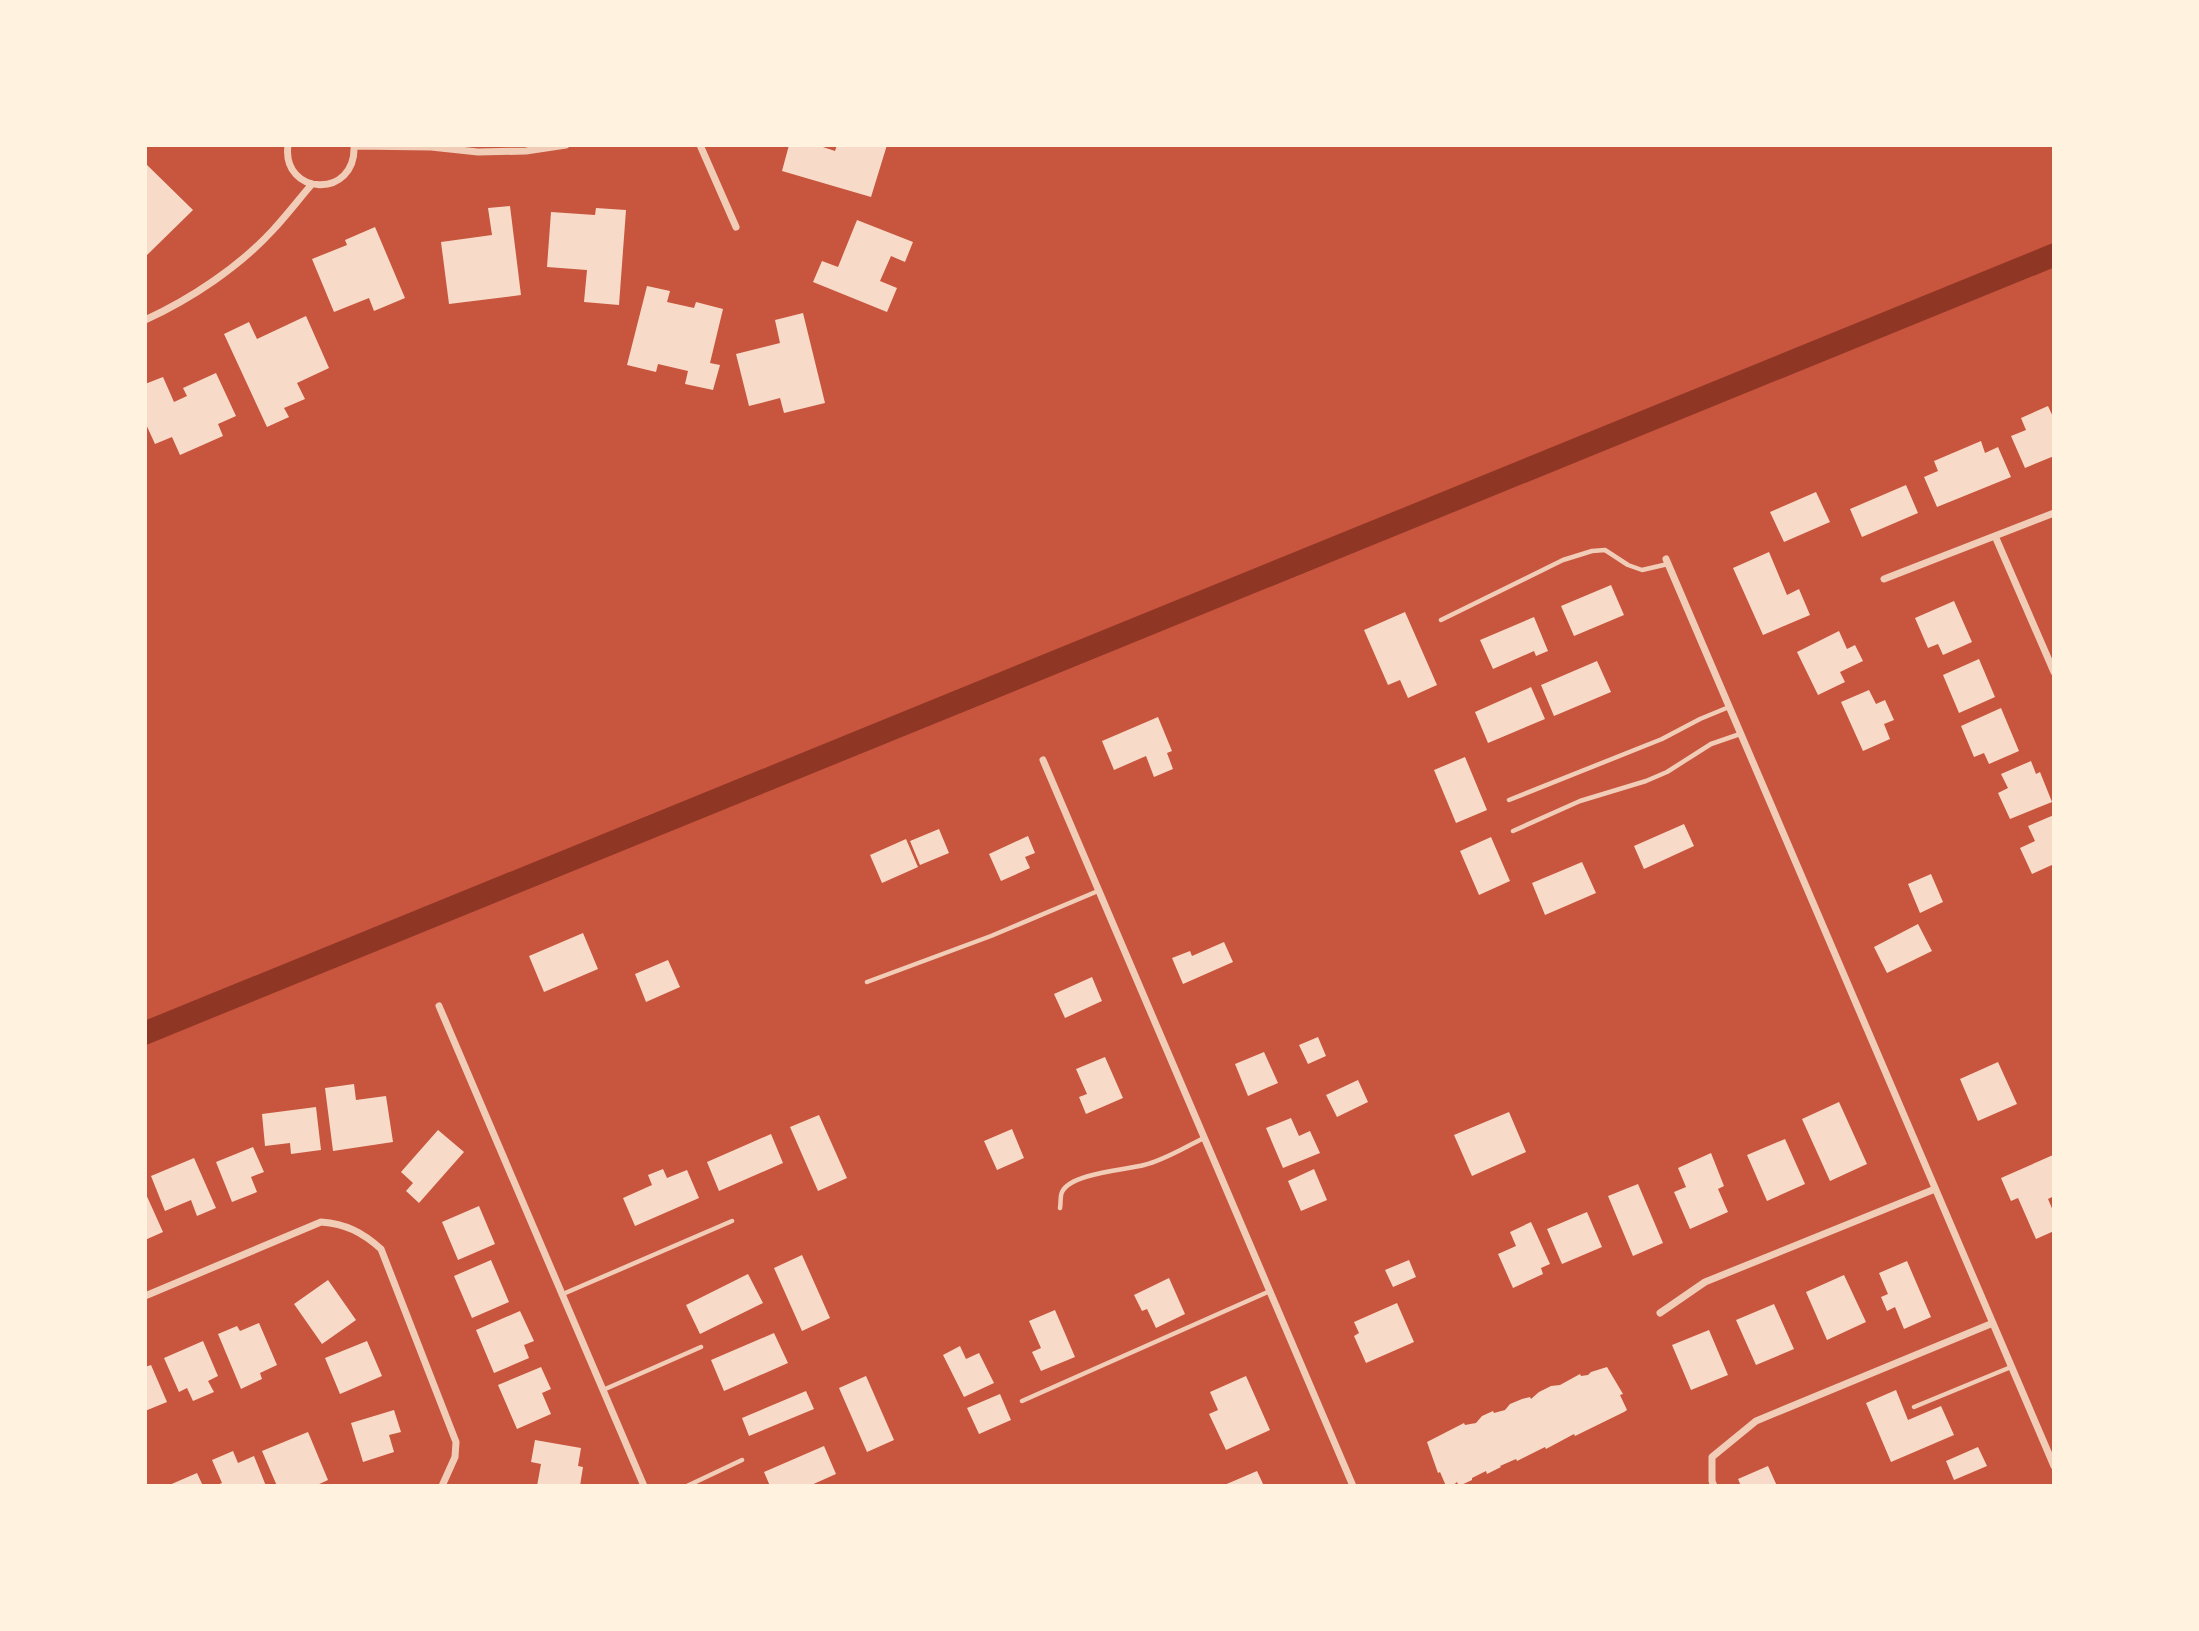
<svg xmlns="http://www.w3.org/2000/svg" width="2199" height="1631" font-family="'Sofia Sans Condensed',sans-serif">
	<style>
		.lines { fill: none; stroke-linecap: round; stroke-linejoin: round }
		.canal { stroke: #8f3625; stroke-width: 23 }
		.building { fill: #f7dbc8 }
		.service { stroke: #f1ccb7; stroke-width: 4.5 }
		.minor { stroke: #f1ccb7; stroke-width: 7 }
	</style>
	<rect width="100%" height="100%" fill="#c8553d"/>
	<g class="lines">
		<path class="canal" d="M145,1033L2054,255"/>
	</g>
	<path class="building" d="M789,145H817L835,151L837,145H887L871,197L782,171Z
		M145,163L193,210L145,257Z
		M510,206L521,295L449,304L441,242L492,235L488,208Z
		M596,208L626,210L619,305L584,302L587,270L547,267L551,212L595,215Z
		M857,220L913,242L905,262L891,256L880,281L897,288L887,312L813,282L822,261L838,267Z
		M375,227L405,298L374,311L369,298L334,312L312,259L347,245L345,240Z
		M647,286L670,291L667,302L694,308L696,302L723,309L710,363L720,365L713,390L685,384L688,371L658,364L656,372L627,365Z
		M803,313L825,403L784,413L780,398L749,406L736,354L780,343L775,320Z
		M306,316L329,368L297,383L305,399L284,408L289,417L267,427L224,334L249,322L257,339Z
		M216,373L236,416L218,424L223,436L180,455L172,437L155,444L145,422V384L163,377L174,402L187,396L183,388Z
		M2048,406L2054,419V456L2025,468L2011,436L2026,430L2021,418Z
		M1981,441L1985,453L1998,447L2011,477L1937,507L1924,477L1938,471L1934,461Z
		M1906,485L1918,513L1862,537L1850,509Z
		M1816,492L1830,522L1784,542L1770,512Z
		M1769,552L1787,595L1799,589L1810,615L1763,635L1733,568Z
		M1611,585L1624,615L1574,636L1561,606Z
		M1954,601L1972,642L1943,655L1938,644L1928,648L1915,618Z
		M1405,612L1437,685L1408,698L1400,680L1388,685L1364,630Z
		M1534,617L1548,651L1536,656L1534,651L1493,669L1480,640Z
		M1839,631L1847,649L1855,645L1863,661L1840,672L1845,682L1818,695L1797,652Z
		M1979,659L1995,697L1959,713L1943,675Z
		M1597,661L1611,692L1554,716L1541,685Z
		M1531,687L1545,719L1488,743L1475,712Z
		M1869,690L1876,704L1885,700L1894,720L1884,724L1890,739L1863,751L1841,702Z
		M2001,708L2019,751L1989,764L1984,753L1974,757L1961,726Z
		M1158,717L1172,751L1167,753L1173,769L1154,777L1146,756L1114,770L1102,741Z
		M1465,757L1487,810L1456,823L1434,770Z
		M2031,761L2036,774L2040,772L2052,802L2010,819L1998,793L2008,788L2001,774Z
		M2054,815V864L2032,874L2020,848L2035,841L2028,826Z
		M1684,824L1694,846L1644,869L1634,846Z
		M939,829L949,853L920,865L910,841Z
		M1028,836L1035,853L1025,857L1030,868L1001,881L989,854Z
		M1491,837L1510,881L1479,895L1460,851Z
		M906,839L918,867L882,883L870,855Z
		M1582,862L1596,893L1545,915L1532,883Z
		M1931,874L1943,902L1920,913L1908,884Z
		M1918,924L1932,951L1887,973L1874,947Z
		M583,933L598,969L544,992L529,956Z
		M1224,942L1233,962L1183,984L1172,958L1190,951L1192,956Z
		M668,960L680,987L646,1002L635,974Z
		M1092,977L1102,1001L1065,1018L1054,994Z
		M1318,1037L1326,1056L1308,1064L1299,1045Z
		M1264,1052L1278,1083L1248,1096L1235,1064Z
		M1105,1057L1123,1098L1086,1114L1079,1097L1087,1094L1076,1069Z
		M1998,1062L2017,1104L1978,1121L1960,1079Z
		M1358,1080L1368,1102L1337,1117L1326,1095Z
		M354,1084L356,1100L386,1096L393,1142L333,1151L325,1088Z
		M1839,1102L1867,1164L1830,1181L1802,1119Z
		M316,1107L321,1150L291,1154L290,1143L265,1146L262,1114Z
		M1509,1112L1526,1152L1472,1176L1454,1135Z
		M819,1115L847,1178L818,1191L790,1127Z
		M1291,1118L1299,1136L1310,1131L1320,1153L1283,1168L1266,1128Z
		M1012,1129L1024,1158L997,1170L984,1141Z
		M438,1130L464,1152L419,1203L406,1191L413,1183L401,1172Z
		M771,1134L783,1163L719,1191L707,1162Z
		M1785,1139L1805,1184L1767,1201L1747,1155Z
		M253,1147L264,1172L251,1177L257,1192L232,1202L216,1162Z
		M1711,1153L1724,1186L1718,1189L1728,1212L1690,1229L1674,1192L1686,1187L1678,1168Z
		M2053,1155L2054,1196L2048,1199L2054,1213V1231L2036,1239L2018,1198L2011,1201L2001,1178Z
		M194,1158L216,1208L197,1216L191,1200L165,1211L151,1176Z
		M663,1169L667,1178L687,1170L699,1198L635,1226L623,1198L652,1185L648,1175Z
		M1314,1169L1327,1200L1301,1211L1288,1181Z
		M1638,1184L1663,1243L1633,1256L1608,1196Z
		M145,1192L163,1232L145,1240Z
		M479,1206L495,1244L458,1260L442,1222Z
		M1587,1212L1602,1247L1562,1264L1547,1229Z
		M1531,1222L1550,1264L1541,1268L1543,1274L1513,1288L1498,1254L1516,1246L1510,1232Z
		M802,1255L830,1318L802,1331L774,1268Z
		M491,1260L509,1302L472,1318L454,1276Z
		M1409,1260L1416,1277L1393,1287L1385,1270Z
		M1907,1261L1931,1317L1904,1329L1895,1307L1887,1311L1881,1297L1888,1294L1879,1273Z
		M748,1274L763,1303L700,1334L686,1305Z
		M1844,1275L1866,1322L1827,1340L1806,1292Z
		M1169,1278L1185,1314L1156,1328L1147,1309L1142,1311L1134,1295Z
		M328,1280L356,1320L322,1344L294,1304Z
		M1397,1303L1414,1342L1366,1363L1354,1336L1359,1333L1354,1322Z
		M1774,1304L1794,1349L1756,1365L1736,1320Z
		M1055,1310L1075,1357L1041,1371L1032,1352L1041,1348L1029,1321Z
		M520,1311L534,1341L524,1345L529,1358L494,1373L476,1330Z
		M259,1323L277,1365L260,1373L262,1379L241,1389L218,1334L237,1326L240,1331Z
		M1709,1330L1728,1375L1691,1390L1672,1345Z
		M774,1333L788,1363L724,1391L711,1360Z
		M203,1341L218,1376L208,1381L214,1392L193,1401L187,1388L179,1392L164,1358Z
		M367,1341L382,1376L340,1394L325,1358Z
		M960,1346L966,1359L979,1353L994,1383L964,1397L943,1355Z
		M151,1365L167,1402L145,1411V1367Z
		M541,1367L551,1389L542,1393L551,1414L517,1429L498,1385Z
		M1607,1367L1623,1394L1620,1395L1627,1410L1624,1412L1575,1436L1574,1434L1546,1449L1545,1447L1517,1461L1516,1459L1500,1466L1501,1467L1487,1474L1486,1471L1472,1478V1480L1459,1486L1457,1482L1452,1486H1446L1440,1472L1438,1473L1427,1442L1464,1423L1465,1425L1476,1423L1482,1416L1493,1411L1494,1413L1505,1410L1510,1404L1522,1399L1530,1397L1531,1399L1539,1392L1551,1386L1560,1385L1580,1374L1581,1376L1588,1375L1591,1372Z
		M866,1376L894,1440L867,1452L839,1388Z
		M1246,1376L1270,1430L1226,1450L1209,1414L1218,1410L1210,1392Z
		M1896,1390L1908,1420L1941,1406L1954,1435L1891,1462L1866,1403Z
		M806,1391L814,1409L749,1436L742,1418Z
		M1000,1394L1011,1420L979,1434L967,1408Z
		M394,1410L401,1432L389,1435L394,1452L363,1462L351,1423Z
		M308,1432L328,1480L315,1486H277L262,1451Z
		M535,1440L581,1448L578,1466L583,1467L580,1486H537L541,1464L531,1462Z
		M824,1446L836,1474L809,1486H770L764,1472Z
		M1978,1447L1987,1466L1954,1480L1946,1461Z
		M233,1451L238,1463L254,1456L266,1486H215L222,1483L212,1460Z
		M1768,1466L1777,1486H1741L1738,1479Z
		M1257,1471L1264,1486H1222Z
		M197,1473L203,1486H167Z"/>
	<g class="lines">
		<path class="service" d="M1441,620L1563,560L1592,551L1605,550L1628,565L1642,570L1668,564
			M1509,800L1662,739L1700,719L1729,707
			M1513,831L1580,801L1646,781L1667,772L1711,744L1740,734
			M867,982L991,936L1098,891
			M1060,1208C1061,1203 1060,1196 1062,1192C1071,1173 1126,1170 1144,1165C1165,1160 1185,1147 1204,1138
			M563,1294L732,1221
			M603,1390L701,1347
			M1022,1401L1270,1291
			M1914,1407L2011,1367
			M687,1486L742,1460"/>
		<path class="minor" d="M288,145C281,196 357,200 354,145
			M700,145L736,227
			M354,146L431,147L478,152L526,151L566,145
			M145,320C191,299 239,267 273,230C287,215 299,199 312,184
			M1995,536L2054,672
			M1666,559L2054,1466
			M1884,579L2054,513
			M1043,760L1353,1486
			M439,1006L644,1486
			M145,1296L321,1222C346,1224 362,1232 381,1249L456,1442L455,1457L442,1486
			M1660,1313L1705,1282L1935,1189
			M1714,1486L1712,1481V1457L1756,1421L1993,1323"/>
	</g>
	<rect width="2199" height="1631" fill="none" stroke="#fff3e0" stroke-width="294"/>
</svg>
